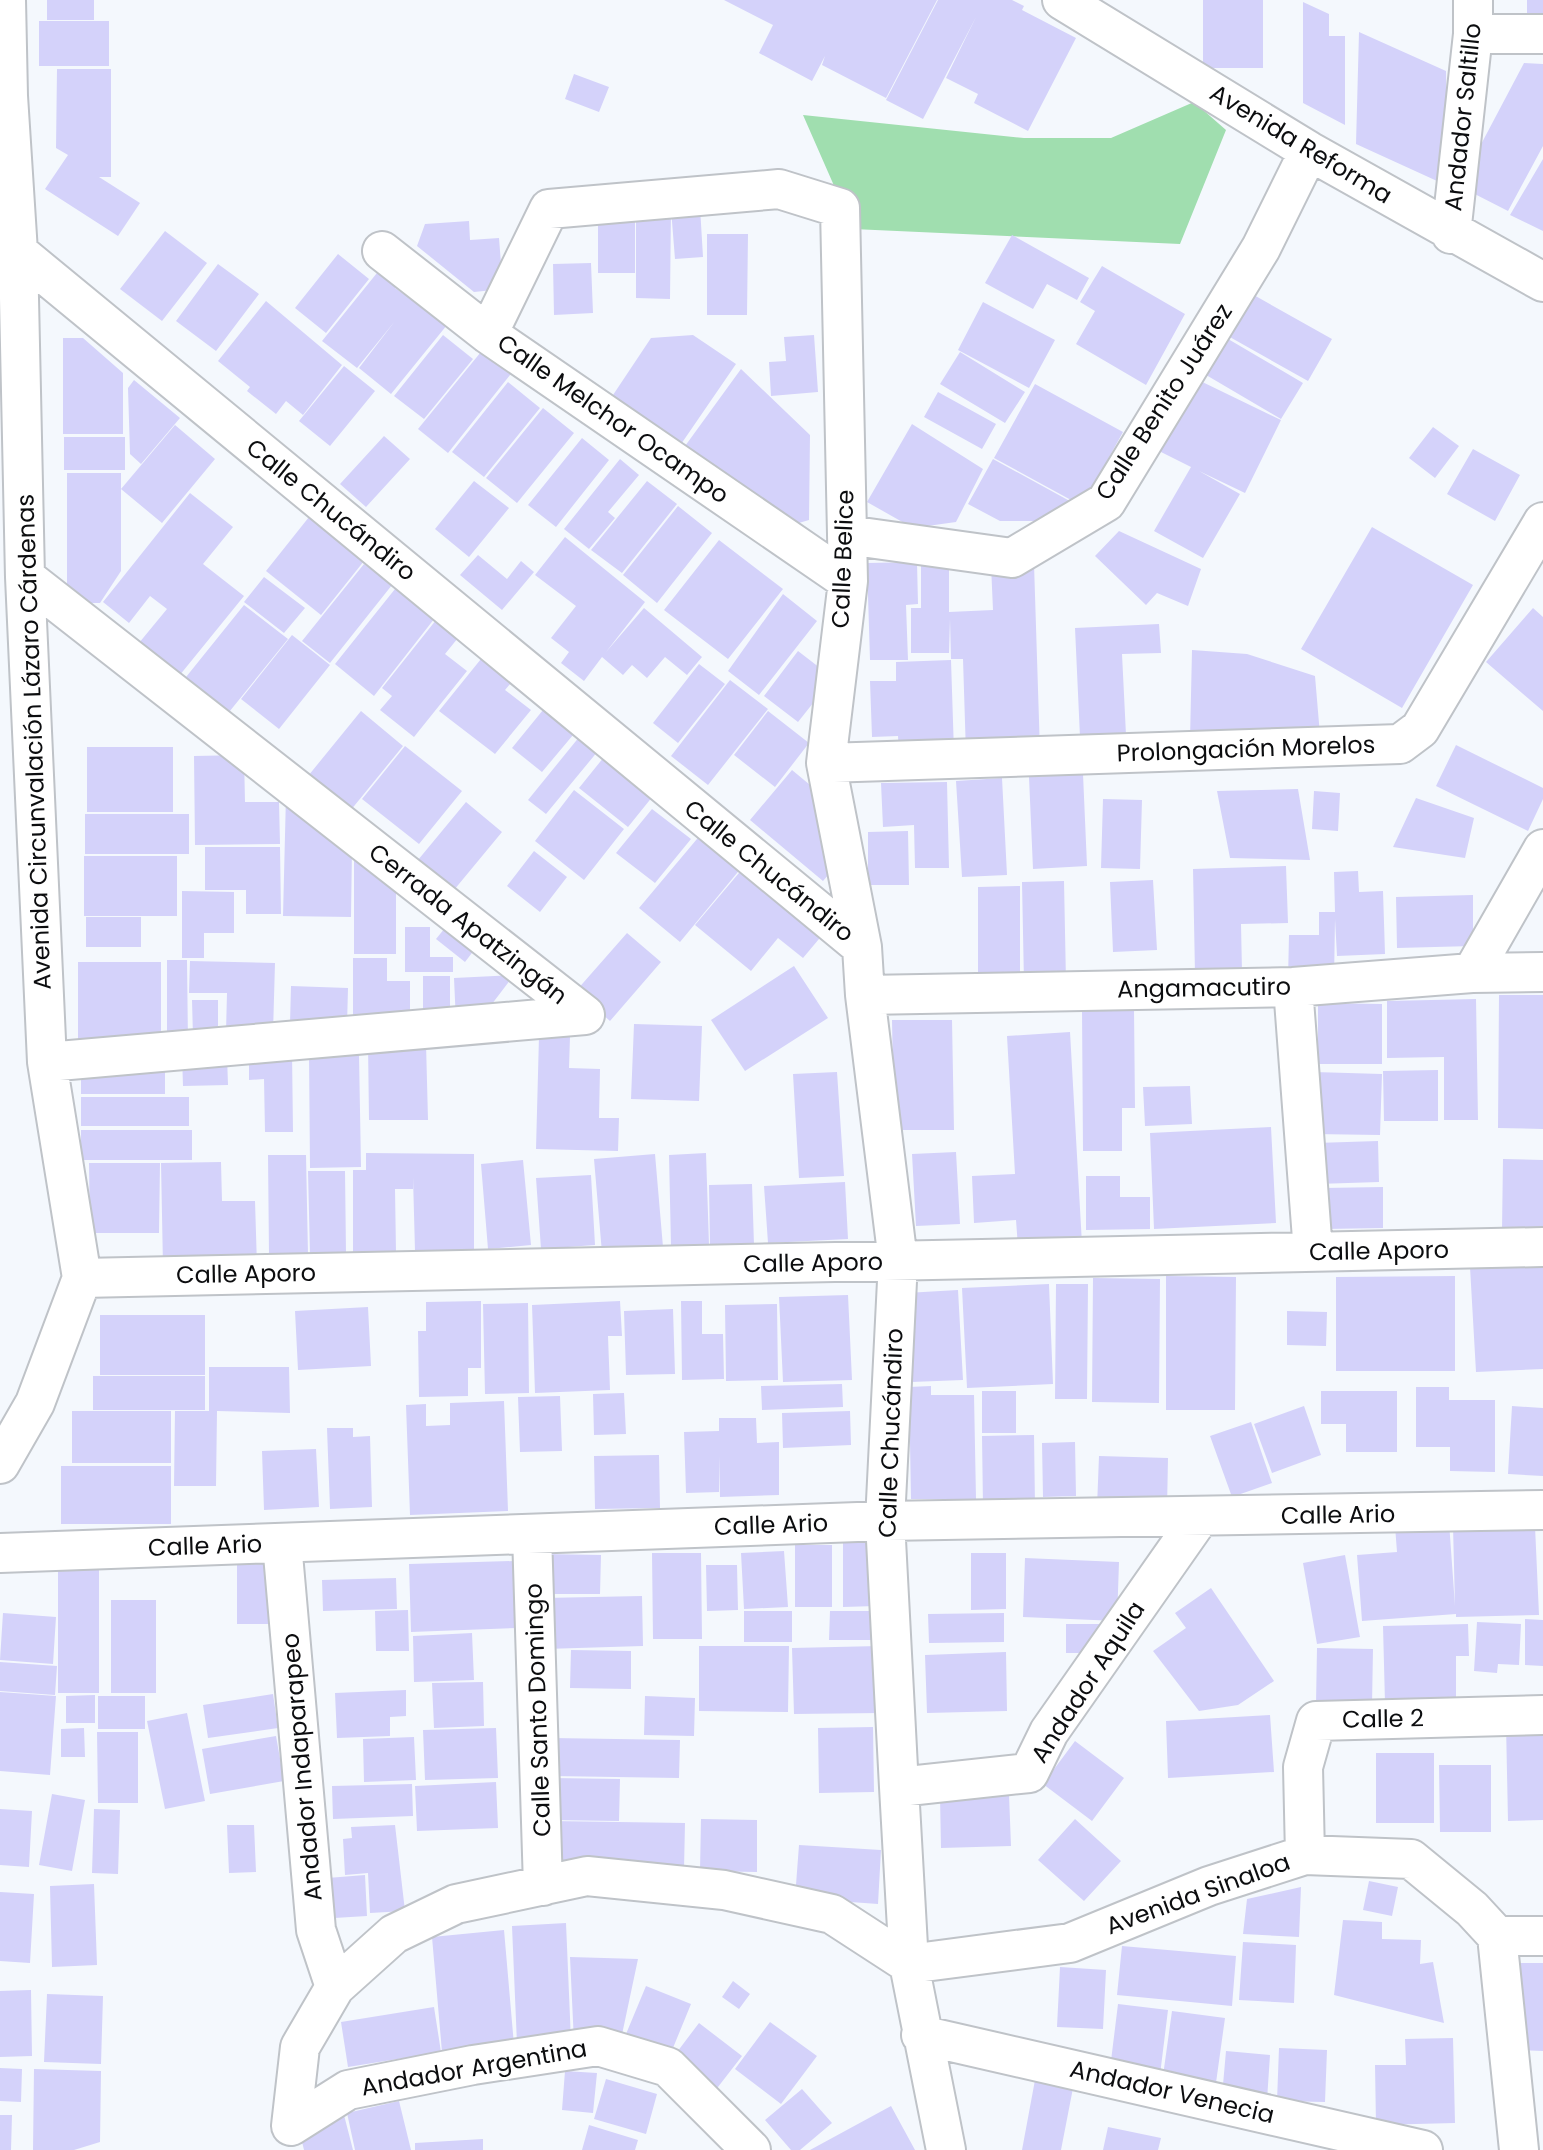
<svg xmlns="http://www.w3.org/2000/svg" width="1543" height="2150" font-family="Poppins,sans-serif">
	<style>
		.green { fill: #a0deaf }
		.building { fill: #d4d2fa }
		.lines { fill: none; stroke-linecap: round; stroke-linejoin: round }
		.minor-casing { stroke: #bfc3c8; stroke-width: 42 }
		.minor { stroke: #fff; stroke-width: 38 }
		.labels { text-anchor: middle; stroke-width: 6; stroke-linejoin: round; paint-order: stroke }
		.street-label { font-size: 24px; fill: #0c0d0f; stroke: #fff }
	</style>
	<rect width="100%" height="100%" fill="#f4f8fd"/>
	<path class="green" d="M1194,102L1226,130L1180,244L853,229L803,115L1024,138H1111Z"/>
	<path class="building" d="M47,0H94V20H47Z
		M724,0H937L886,98L822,65L825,56L812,81L759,53L773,25Z
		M938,0H1012L1024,6L1022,10L1076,38L1028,131L974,103L978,94L946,78L976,17L923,119L886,100Z
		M1203,0H1263V68H1203Z
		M1527,0H1543V21H1527Z
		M1303,2L1329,14V36H1345V125L1303,103Z
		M39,21H109V66H39Z
		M1359,32L1446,71L1448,186L1356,144Z
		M1524,63L1543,64V146L1508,211L1459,186Z
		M57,69H111V177H99L140,203L118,236L45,189L68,155L56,148Z
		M574,74L609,87L599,112L565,99Z
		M1543,159V231L1510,215Z
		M700,207L703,257L675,259L671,209Z
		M598,208L635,209V273H598Z
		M636,209H671L670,299L636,298Z
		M469,221L470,240L499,238L503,289L474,292L417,246L425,224Z
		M165,231L207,263L162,321L120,289Z
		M707,234H748L747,315H707Z
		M1012,235L1089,278L1077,300L1047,284L1033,309L985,283Z
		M338,254L369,279L326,333L295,308Z
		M385,263L403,277L395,288L447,325L391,394L359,368L395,321L357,368L322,341Z
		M591,263L593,313L554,315L553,264Z
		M218,264L259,294L216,351L176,321Z
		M1102,266L1185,314L1146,385L1076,344L1095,311L1080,302Z
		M1252,294L1332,339L1308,381L1228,336Z
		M266,301L342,365L303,415L286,401L276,414L247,391L250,387L218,361Z
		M983,302L1055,340L1029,388L958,350Z
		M443,335L473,359L424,419L394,396Z
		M693,335L736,364L677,450L607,404L651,338Z
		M814,335L818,392L771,396L769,362L786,361L784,337Z
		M1223,336L1303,383L1281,419L1201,372Z
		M63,338H83L123,373V434H63Z
		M485,347L514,370L448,453L418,429Z
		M960,352L1025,392L1005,423L940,384Z
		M344,366L375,391L330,446L299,421Z
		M741,369L810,435L809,520L785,527L680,453Z
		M1190,376L1281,420L1245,493L1199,471L1240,494L1203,558L1154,531L1191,467L1155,449Z
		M134,380L180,418L141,464L130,454L128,388Z
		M508,382L540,408L484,477L452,452Z
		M1035,384L1123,432L1082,506L994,458Z
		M938,392L996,424L982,449L924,417Z
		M543,408L574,433L517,503L486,478Z
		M912,424L983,469L956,522L913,528L867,502Z
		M175,425L215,459L162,523L121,489Z
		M1433,427L1459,446L1435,478L1409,458Z
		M384,436L410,459L366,507L340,484Z
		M64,437H125V470H64Z
		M582,438L609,460L556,527L528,505Z
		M1473,449L1520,475L1495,521L1447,494Z
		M620,459L639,475L608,512L615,518L589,549L564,529Z
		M993,459L1077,505L1068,521H1000L968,504Z
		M67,473H121V571L100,603H67Z
		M474,481L509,508L469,557L435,529Z
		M647,481L677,504L622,573L591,550Z
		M190,493L233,527L203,564L244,596L175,681L134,649L167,609L150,596L129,623L103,602Z
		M678,506L712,533L657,603L623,575Z
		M309,517L364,561L321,615L266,571Z
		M1372,527L1473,585L1402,708L1301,649Z
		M1119,531L1201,569L1188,606L1157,593L1146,605L1095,556Z
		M565,537L645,602L606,652L644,608L702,657L687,675L665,657L647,678L632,665L623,675L602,657L584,681L561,663L569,652L551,638L576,606L535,575Z
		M719,540L783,589L728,659L664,610Z
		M478,555L507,579L521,561L534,572L502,610L460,575Z
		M917,562L918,604L906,605L908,660H870L867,563Z
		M921,563H949V612L993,610L991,565L1034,564L1040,752L966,754L963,659H951L950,619L949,653H911V608H921Z
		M364,564L392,585L330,663L302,641Z
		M264,577L305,608L284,633L244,602Z
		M399,584L438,614L374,696L335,664Z
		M783,594L817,621L759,695L728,671Z
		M244,605L288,639L221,722L178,687Z
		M1533,608L1543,617V711L1486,662Z
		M440,615L462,633L445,654L467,671L414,737L380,710L392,696L382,688Z
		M1159,624L1161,653L1122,654L1126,735L1080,737L1075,628Z
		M292,635L330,665L279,729L241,699Z
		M1192,650L1247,654L1315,676L1320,735L1190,740Z
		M798,651L833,678L798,722L764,696Z
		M485,654L516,677L505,690L531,710L495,754L439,711Z
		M951,660L954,752L899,754L898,736L872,737L870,681H896V662Z
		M699,664L725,684L678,743L653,723Z
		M730,680L768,709L708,785L671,756Z
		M543,710L573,735L542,772L512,748Z
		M361,711L403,746L346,816L304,781Z
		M768,711L809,743L775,787L734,755Z
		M580,736L598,751L546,814L528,800Z
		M1456,745L1543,788V799L1528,831L1436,786Z
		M405,746L462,791L419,844L362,799Z
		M87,747H173V812H87Z
		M244,755L245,802H279L280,844L195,845L194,756Z
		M604,757L653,796L628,827L579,788Z
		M792,770L833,804L836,866L823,881L750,820Z
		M1083,774L1087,866L1033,869L1029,777Z
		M1002,778L1007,875L962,877L956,781Z
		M947,782L949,868H915L914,825L883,827L881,783Z
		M1298,789L1310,860L1230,858L1217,791Z
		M574,790L624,829L584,880L535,841Z
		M1314,791L1340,793L1338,831L1312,829Z
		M286,795L352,848L351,917L283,916Z
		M1416,798L1474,818L1465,858L1393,847Z
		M1103,799L1142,800L1140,869L1101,868Z
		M466,802L502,832L454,890L418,860Z
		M652,809L691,839L655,883L616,853Z
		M85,814H189V854H85Z
		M908,831L909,885H868V832Z
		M702,833L742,867L680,942L639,908Z
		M205,847H280L281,914H246V890H205Z
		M354,848L396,881V954H354Z
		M534,851L567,877L540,912L507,886Z
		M84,856H177V916H84Z
		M1286,866L1288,923L1241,924L1242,972L1195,974L1193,869Z
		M744,867L824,933L803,958L778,938L751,971L695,925Z
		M1358,871L1359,892L1383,891L1385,954L1337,956L1335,919L1334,981L1288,980L1289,935H1319V912H1335L1334,872Z
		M1153,880L1157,950L1113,952L1110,882Z
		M1064,881L1066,982L1024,983L1022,882Z
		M1020,886V985H978V887Z
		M182,891L234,892V933H204V958H182Z
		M1473,895V946L1397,948L1396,897Z
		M86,917H141V947H86Z
		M449,923L478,945L465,962L436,939Z
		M405,927H430V957H453V972H405Z
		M627,933L661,962L610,1021L576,991Z
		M353,958H387V981H410V1027L353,1028Z
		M167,960H187L188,1043H167Z
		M190,961L275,963L273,1033L226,1032L227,993H189Z
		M78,962H161V1050H78Z
		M794,966L828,1018L745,1071L711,1020Z
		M514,975L479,1021L456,1022L454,978Z
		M423,976H450V1023H423Z
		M291,986L348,988L347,1026L290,1024Z
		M1499,995H1543V1129L1498,1128Z
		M1476,999L1478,1120H1444V1057L1387,1058V1001Z
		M192,1000H218V1037H193Z
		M1318,1003L1382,1004V1064H1318Z
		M1082,1009H1134L1135,1108H1122V1151H1083Z
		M892,1020H952L954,1130H894Z
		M634,1024L702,1026L699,1101L631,1099Z
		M1070,1032L1082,1244L1018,1247L1016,1220L974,1223L972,1176L1015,1174L1007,1036Z
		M539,1036L570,1037L569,1068L600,1069L599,1118H619L618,1151L536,1149Z
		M368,1043H426L428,1120H369Z
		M249,1051H292L293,1132H265L264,1079L249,1080Z
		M359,1054L361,1167L310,1168L309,1055Z
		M182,1056H227L228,1085L183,1086Z
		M81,1068H165V1094H81Z
		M1438,1070V1121H1384L1383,1071Z
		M837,1072L844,1176L799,1178L793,1074Z
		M1314,1072L1382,1074L1380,1135L1313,1134Z
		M1190,1086L1192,1124L1145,1126L1143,1087Z
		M81,1097H189V1126H81Z
		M1271,1127L1276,1223L1154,1229L1150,1133Z
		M81,1130H192V1160H81Z
		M1378,1141L1379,1182L1317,1184L1316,1143Z
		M956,1152L960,1224L916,1226L912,1154Z
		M366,1153L474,1154V1251H415L413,1177V1189H395L396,1253L353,1254V1170H366Z
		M706,1153L709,1245L671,1246L669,1155Z
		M655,1154L663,1247L602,1253L594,1159Z
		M268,1155H306L308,1255H269Z
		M1503,1159L1543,1160V1231L1502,1230Z
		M523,1160L531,1245L488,1249L481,1164Z
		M221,1162L222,1201H255L257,1266L163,1267L161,1163Z
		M89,1163H160L159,1233H90Z
		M308,1171H345L346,1254L310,1255Z
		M591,1175L595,1245L541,1249L536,1178Z
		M1086,1176H1120V1197H1150V1229L1086,1230Z
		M845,1182L848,1239L768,1243L764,1186Z
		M752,1184L754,1245L710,1246L709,1185Z
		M1383,1187V1228L1325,1229L1324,1188Z
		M1543,1263V1369L1476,1372L1470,1267Z
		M1166,1276L1236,1277L1235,1410H1166Z
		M1455,1276V1371H1336V1277Z
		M1093,1278L1160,1279L1159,1403L1092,1402Z
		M1049,1284L1053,1384L967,1388L962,1288Z
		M1056,1284H1088L1087,1399H1055Z
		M958,1290L963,1380L911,1382L906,1293Z
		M848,1295L852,1380L783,1382L779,1297Z
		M481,1301V1368H468V1396L419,1397L418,1331H426V1302Z
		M620,1301L622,1336H608L610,1390L535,1393L532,1305Z
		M681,1301H702V1334H723L724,1379L682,1380Z
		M528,1303L529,1393L485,1394L483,1304Z
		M777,1304L778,1380L726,1381L725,1305Z
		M368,1307L371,1366L298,1370L295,1311Z
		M673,1309L675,1374L626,1375L624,1311Z
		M1287,1311L1327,1312L1326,1346L1287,1345Z
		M100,1315H205V1375H100Z
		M209,1367H289L290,1413L217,1411L216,1486H174L175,1411H209Z
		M93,1376H205V1410H93Z
		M842,1384L843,1407L762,1410L761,1386Z
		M931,1386V1395H974L976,1499H911L909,1387Z
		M1416,1387H1449V1400H1495V1472L1450,1471V1447H1416Z
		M982,1391H1016V1433H982Z
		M1321,1391H1397V1452H1346V1424H1321Z
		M624,1393L626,1434L594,1435L593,1394Z
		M560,1396L562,1451L520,1452L518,1397Z
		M504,1401L508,1511L410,1515L406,1405L426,1404V1426L450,1425V1403Z
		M1304,1406L1321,1455L1272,1473L1254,1424Z
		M1512,1406L1543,1408V1476L1508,1474Z
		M72,1411H171V1463H72Z
		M850,1411L851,1445L783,1448L782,1413Z
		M719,1418H756L757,1443L779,1442V1495L720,1497L719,1456V1492L686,1493L684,1432L719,1431Z
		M1251,1422L1272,1483L1232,1497L1210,1436Z
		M327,1428H353V1437L370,1436L372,1507L330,1509Z
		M1034,1435L1035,1506L983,1507L982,1436Z
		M1075,1442L1076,1496L1043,1497L1042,1443Z
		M316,1449L319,1507L264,1510L262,1451Z
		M659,1455L660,1508L595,1509L594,1456Z
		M1099,1456L1168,1458L1167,1509L1097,1507Z
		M61,1466H171V1524H61Z
		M1449,1522L1455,1606L1453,1526H1535L1539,1615L1456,1617V1614L1362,1621L1357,1555L1397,1552L1395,1526Z
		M876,1542V1606L843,1607V1543Z
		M795,1545H832V1607H795Z
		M784,1551L788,1607L744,1609L741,1553Z
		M652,1553H701L702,1639H653Z
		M971,1553H1006V1609L971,1610Z
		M542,1554L601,1555L600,1594H542Z
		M1345,1555L1360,1637L1317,1644L1303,1563Z
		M1025,1558L1119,1562L1117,1621L1023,1617Z
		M514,1561L517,1628L411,1632L409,1564Z
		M237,1563H282V1624H237Z
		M706,1565H737L738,1610L707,1611Z
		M58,1567H99V1693H58Z
		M396,1578L397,1609L323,1611L322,1580Z
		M1211,1588L1274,1681L1238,1705L1199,1711L1153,1651L1186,1628L1175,1613Z
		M642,1596L643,1646L545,1649L544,1598Z
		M111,1600H156V1693H111Z
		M408,1610L409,1651H376L375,1611Z
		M744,1611H792V1642H744Z
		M830,1611H871V1640H829Z
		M3,1613L56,1617L53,1664L0,1660Z
		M1004,1613V1642L929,1643L928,1614Z
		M1525,1619L1543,1620V1666L1525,1665Z
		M1477,1622L1521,1624L1519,1665L1498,1664L1497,1673L1474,1671Z
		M1066,1624H1103L1102,1653H1066Z
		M1468,1624L1469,1656H1456V1702L1385,1703L1383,1626Z
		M472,1633L474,1680L414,1682L413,1636Z
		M699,1646H789L788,1712L699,1711Z
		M879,1646L881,1713L794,1714L792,1648Z
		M1317,1648L1373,1649L1372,1705L1316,1704Z
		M571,1650L631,1651V1689L570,1688Z
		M1006,1652L1007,1711L927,1713L925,1655Z
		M0,1662L57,1666L55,1695L0,1691Z
		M483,1682L484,1726L434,1728L432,1683Z
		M406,1690V1716L390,1717V1736L337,1738L335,1693Z
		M0,1692L56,1696L50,1775L0,1771Z
		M273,1694L278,1728L208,1738L203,1705Z
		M95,1695V1723H66V1696Z
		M98,1696H145V1729H98Z
		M645,1696L695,1698L694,1736L644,1735Z
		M187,1713L205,1801L165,1809L147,1721Z
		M1270,1715L1274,1772L1168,1778L1166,1721Z
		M1543,1723V1820L1508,1821L1506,1724Z
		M873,1727L874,1792L819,1793L818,1728Z
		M84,1728L85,1757H61V1729Z
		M496,1728L498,1778L425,1780L423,1730Z
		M97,1732H138V1803H98Z
		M276,1736L284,1781L210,1794L202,1749Z
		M414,1737L416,1780L364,1782L363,1739Z
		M552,1738L680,1740L679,1778L552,1776Z
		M1075,1741L1124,1778L1092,1821L1043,1784Z
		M1376,1753H1434V1823H1376Z
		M1439,1765H1491V1832H1440Z
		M552,1778L620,1779L619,1821L551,1820Z
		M496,1782L498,1828L417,1831L415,1786Z
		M412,1784L413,1816L333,1819L332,1786Z
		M52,1794L85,1800L72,1871L39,1865Z
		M1009,1794L1011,1846L941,1848L940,1796Z
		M0,1809L32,1811L29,1867L0,1865Z
		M94,1809L120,1810L118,1874L92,1873Z
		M701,1819L757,1820V1872L700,1871Z
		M1075,1819L1121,1861L1084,1901L1038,1860Z
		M551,1821L685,1823L684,1869L550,1867Z
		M227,1825H254L256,1872L229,1873Z
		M395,1825L405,1911L370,1913L368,1873L345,1875L343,1839L352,1838L351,1827Z
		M799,1845L881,1850L878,1904L795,1898Z
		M365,1875L367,1916L318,1919L315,1879Z
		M1369,1881L1398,1887L1392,1916L1363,1910Z
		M94,1884L97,1965L52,1967L50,1886Z
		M1301,1887L1299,1937L1243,1934L1247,1899Z
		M0,1892L34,1894L30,1963L0,1961Z
		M1343,1920L1382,1922V1939L1421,1940L1420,1964L1433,1962L1444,2023L1334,1995Z
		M566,1923L571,2041L517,2044L512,1926Z
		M504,1930L514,2045L442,2052L432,1937Z
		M1243,1942L1296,1945L1294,2003L1239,2000Z
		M1122,1946L1236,1956L1232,2006L1117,1995Z
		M570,1957L638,1959L620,2044L574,2042Z
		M1520,1963H1543V2051L1517,2050Z
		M1060,1967L1106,1970L1103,2029L1057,2027Z
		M733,1981L750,1994L739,2009L722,1997Z
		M646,1986L691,2004L666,2065L621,2046Z
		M31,1990L32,2056L0,2057V1991Z
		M47,1994L103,1996L101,2064L44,2062Z
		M1118,2004L1168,2010L1160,2075L1110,2069Z
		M434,2007L441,2052L348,2067L341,2022Z
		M1172,2011L1225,2018L1215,2090L1162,2083Z
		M770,2022L817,2056L781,2104L735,2069Z
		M699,2023L742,2056L711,2096L668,2064Z
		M1453,2038L1455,2123L1376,2125L1375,2065H1406L1405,2039Z
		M1279,2048L1327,2050L1325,2102L1277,2101Z
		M1226,2051L1270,2055L1267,2100L1222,2096Z
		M0,2068L22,2069L21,2102L0,2101Z
		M34,2069L101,2071L100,2142L74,2150H33Z
		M565,2071L597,2073L593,2113L562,2110Z
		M606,2079L657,2094L646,2134L594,2119Z
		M1035,2080L1073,2088L1061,2150H1022Z
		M802,2089L832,2123L800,2150H791L765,2120Z
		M399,2101L411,2150H355L347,2113Z
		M891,2106L915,2150H810Z
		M0,2115H12L11,2150H0Z
		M344,2115L353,2150H304L298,2125Z
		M589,2125L638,2140L635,2150H582Z
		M1108,2127L1161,2138L1158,2150H1103Z
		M483,2139V2150H415V2143Z"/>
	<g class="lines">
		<g class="minor-casing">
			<path id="minor" d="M1062,0L1309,151L1543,282
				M1473,34H1543
				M1451,234L1473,34V0
				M382,251L488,334L848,581
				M18,252L862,947
				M488,334L549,209L779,189L840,208L848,581L826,763L862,947L865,995L898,1261L885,1521L899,1787L909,1964L946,2150
				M847,535L1012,558L1106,502L1261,248L1309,151
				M25,577L585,1015
				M826,763L1400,744L1420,729L1543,522
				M1472,973L1543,849
				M1293,987L1313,1252
				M865,995L1293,987L1472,973L1543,972
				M47,1062L585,1015
				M82,1278L1543,1247
				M0,1464L35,1403L82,1278L47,1062L25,577L18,252L8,96L6,0
				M532,1534L543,1886
				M282,1543L316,1930L335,1987
				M0,1553L885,1521L1543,1510
				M899,1787L1029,1773L1049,1732L1199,1518
				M1305,1855L1303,1767L1316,1721L1543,1715
				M1497,1936H1543
				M909,1964L1070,1943L1209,1886L1305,1855L1411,1859L1472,1909L1497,1936L1519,2150
				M921,2035L1423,2150
				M751,2150L668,2067L598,2046L473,2065L348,2090L291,2126L300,2047L335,1987L394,1934L456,1904L587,1876L724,1890L832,1914L909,1964"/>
		</g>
		<use href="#minor" class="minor"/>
	</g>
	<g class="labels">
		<g class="street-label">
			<text transform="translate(1463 117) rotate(-84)" y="8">Andador Saltillo</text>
			<text transform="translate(1301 144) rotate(31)" y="8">Avenida Reforma</text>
			<text transform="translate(1164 402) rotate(-57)" y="8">Calle Benito Juárez</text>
			<text transform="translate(613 419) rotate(35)" y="8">Calle Melchor Ocampo</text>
			<text transform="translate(331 510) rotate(39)" y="8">Calle Chucándiro</text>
			<text transform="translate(843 559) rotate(-88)" y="8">Calle Belice</text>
			<text transform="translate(34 742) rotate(-92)" y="8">Avenida Circunvalación Lázaro Cárdenas</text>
			<text transform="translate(1246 749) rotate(-2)" y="8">Prolongación Morelos</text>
			<text transform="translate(769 871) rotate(39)" y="8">Calle Chucándiro</text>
			<text transform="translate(468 924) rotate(38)" y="8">Cerrada Apatzingán</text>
			<text transform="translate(1204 988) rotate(-1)" y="8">Angamacutiro</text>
			<text transform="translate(1379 1251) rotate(-1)" y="8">Calle Aporo</text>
			<text transform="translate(813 1263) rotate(-1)" y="8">Calle Aporo</text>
			<text transform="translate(246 1274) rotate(-1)" y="8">Calle Aporo</text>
			<text transform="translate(891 1433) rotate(-88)" y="8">Calle Chucándiro</text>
			<text transform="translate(1338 1515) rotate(-1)" y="8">Calle Ario</text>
			<text transform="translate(771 1525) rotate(-2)" y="8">Calle Ario</text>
			<text transform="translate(205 1546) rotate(-2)" y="8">Calle Ario</text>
			<text transform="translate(1088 1682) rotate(-57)" y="8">Andador Aquila</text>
			<text transform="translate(538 1710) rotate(-92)" y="8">Calle Santo Domingo</text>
			<text transform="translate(1383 1719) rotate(-1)" y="8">Calle 2</text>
			<text transform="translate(302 1767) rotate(-95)" y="8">Andador Indaparapeo</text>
			<text transform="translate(1198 1894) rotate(-20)" y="8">Avenida Sinaloa</text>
			<text transform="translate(474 2068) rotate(-10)" y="8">Andador Argentina</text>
			<text transform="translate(1172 2092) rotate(13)" y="8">Andador Venecia</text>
		</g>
	</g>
</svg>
